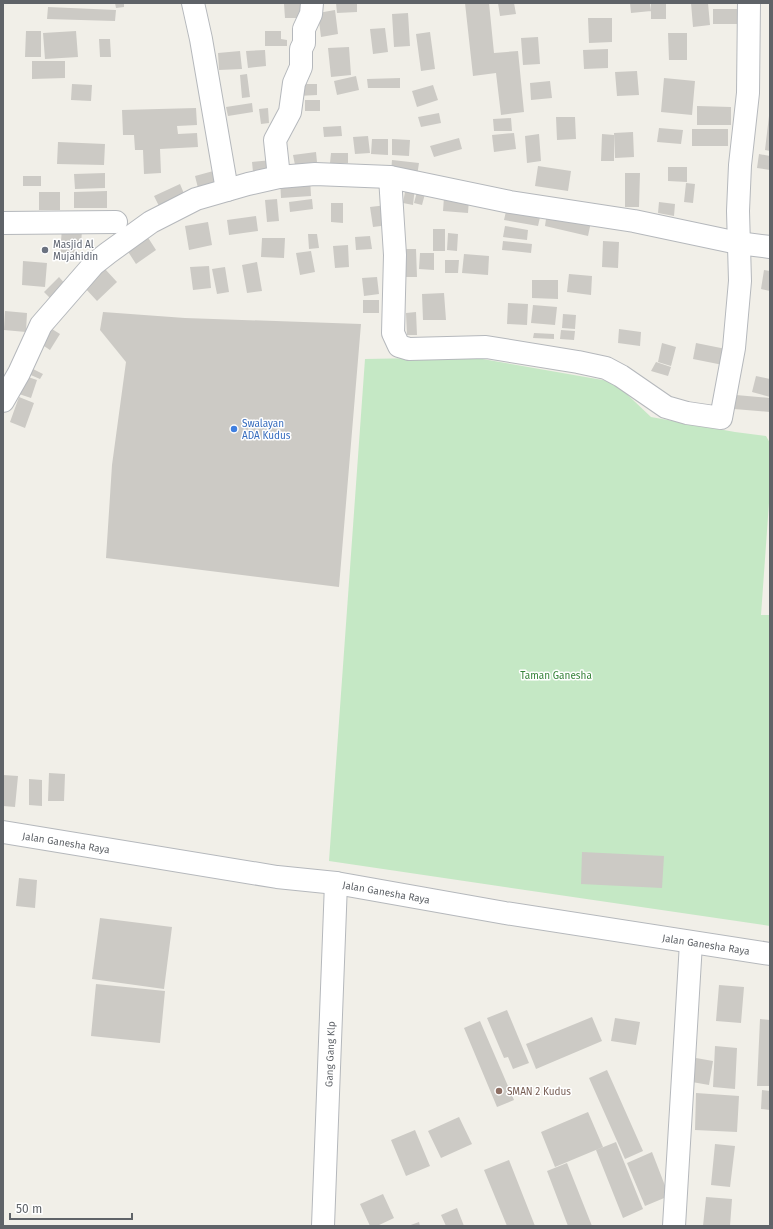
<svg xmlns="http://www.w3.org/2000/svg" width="773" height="1229" font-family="'Fira Sans',sans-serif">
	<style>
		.green { fill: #c5e8c5 }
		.building { fill: #cccac5 }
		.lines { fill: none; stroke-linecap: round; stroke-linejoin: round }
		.minor-casing { stroke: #b5b8bc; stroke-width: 24 }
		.minor { stroke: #fff; stroke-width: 22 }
		.worship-dot { fill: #6b7280; stroke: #fff; stroke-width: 1.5 }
		.shop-dot { fill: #3f7fe0; stroke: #fff; stroke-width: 1.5 }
		.education-dot { fill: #8d6e63; stroke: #fff; stroke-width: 1.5 }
		.labels { text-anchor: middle; stroke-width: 3; stroke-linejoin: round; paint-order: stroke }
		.worship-label { font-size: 10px; fill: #5b616d; stroke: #fff; text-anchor: start }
		.shop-label { font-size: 10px; fill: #366cbe; stroke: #fff; text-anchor: start }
		.park-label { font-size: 10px; fill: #348238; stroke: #fff }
		.street-label { font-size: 10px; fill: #5f6368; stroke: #fff }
		.education-label { font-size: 10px; fill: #785e54; stroke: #fff; text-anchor: start }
	</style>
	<rect width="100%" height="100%" fill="#f1efe8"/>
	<path class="green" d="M471,357L614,382L651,417L735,432L766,436L770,443V489L761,615H770V926L329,861L365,359Z"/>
	<path class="building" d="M115,3H124V7L116,8Z
		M336,3H357V12L337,13Z
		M465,3H489L494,53L518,51L524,112L501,115L496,73L473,76Z
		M498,3H514L516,14L500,16Z
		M630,3H650L651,11L631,13Z
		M651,3H666V19H651Z
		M691,3H708L710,25L693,27Z
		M284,4H302V18H285Z
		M48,7L116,10L115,21L47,19Z
		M713,9H743V24H713Z
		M335,10L338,34L321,37L318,13Z
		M408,13L410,46L394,47L392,14Z
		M588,18H612V42L589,43Z
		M385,28L388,52L373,54L370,29Z
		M26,31H41V57H25Z
		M76,31L78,57L45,59L43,33Z
		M265,31H281V39L287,40V46H265Z
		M430,32L435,69L421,71L416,34Z
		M668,33H687V60H669Z
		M538,37L540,64L523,65L521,38Z
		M99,39H110L111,57H100Z
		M349,47L351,75L331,77L328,48Z
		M608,49V68L584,69L583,50Z
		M265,50L266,66L248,68L246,51Z
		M240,51L242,69L219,70L218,53Z
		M32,61H65V78L32,79Z
		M637,71L639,95L617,96L615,72Z
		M247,74L250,97L242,98L240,75Z
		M356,76L359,90L337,95L334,81Z
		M400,78V88H368L367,79Z
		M664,78L695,81L692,115L661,112Z
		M550,81L552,98L531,100L530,83Z
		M72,84L92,85L91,101L71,100Z
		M297,84H317V95L297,96Z
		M433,85L438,100L417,107L412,91Z
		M305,100H320V111H305Z
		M252,103L253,112L228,116L226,107Z
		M697,106L731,107V125H697Z
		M196,108L197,125L177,126L178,134L197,133L198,147L160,149L161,173L144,174L143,150H135L134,135H123L122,110Z
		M268,108L269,123L261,124L259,109Z
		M439,113L441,123L421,127L418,117Z
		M769,116H770V151L765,150Z
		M556,117H575L576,139L557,140Z
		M511,118L512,131H494L493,119Z
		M341,126L342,136L324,137L323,127Z
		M659,128L683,130L681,144L657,142Z
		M692,129H728V146H692Z
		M633,132L634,157L615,158L614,133Z
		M514,133L516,149L494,152L492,135Z
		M539,134L541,161L527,163L525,136Z
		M602,134L614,135V161H601Z
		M368,136L370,153L355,154L353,137Z
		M459,138L462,149L434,157L430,146Z
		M372,139H388V155L371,154Z
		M392,139L410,140L409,156L392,155Z
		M58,142L105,144L104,165L57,164Z
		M316,152L317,162L295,165L293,155Z
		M331,153H348V163H330Z
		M759,154L770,156V170L757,168Z
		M272,160L273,170L253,172L252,162Z
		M392,160L419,163L417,176L391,173Z
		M538,166L571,171L568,191L535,186Z
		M668,167H687V182L668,181Z
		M217,170L220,183L198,188L195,176Z
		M105,173V188L75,189L74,174Z
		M625,173H640L639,207H625Z
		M23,176H41V186H23Z
		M310,177L311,196L281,198L280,179Z
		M686,183L695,184L693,203L684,202Z
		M180,184L185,196L160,208L154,196Z
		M406,186L415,187L413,205L403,203Z
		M418,188L426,190L422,205L414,203Z
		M107,191V208H74V192Z
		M39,192H60V210H39Z
		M444,197L469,199L468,213L443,211Z
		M277,199L279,221L267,222L265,200Z
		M312,199L313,209L290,212L289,202Z
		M659,202L675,204L674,216L658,213Z
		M331,203H343V223L331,222Z
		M387,205L389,225L373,227L370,207Z
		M507,207L541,213L538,226L504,220Z
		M547,212L591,222L588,236L545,226Z
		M256,216L258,231L229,235L227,220Z
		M208,222L212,245L189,250L185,226Z
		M505,226L528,230L527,240L503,237Z
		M62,228L82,230L81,245H76L75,257L60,255Z
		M433,229H445V251H433Z
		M448,233L458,234L457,251L447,250Z
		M308,234H317L319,248L309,249Z
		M147,236L156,250L136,264L127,250Z
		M370,236L372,249L356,250L355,237Z
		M262,238H285L284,258L261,257Z
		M503,241L532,244L531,253L502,250Z
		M603,241L619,242L618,268L602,267Z
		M348,245L349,267L335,268L333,246Z
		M402,249H416L417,277H403Z
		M311,251L315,272L300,275L296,253Z
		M420,253H434V270L419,269Z
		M464,254L489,256L488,275L462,273Z
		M445,260H459L458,273H445Z
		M23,261L47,263L45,287L22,285Z
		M257,262L262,291L247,293L242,265Z
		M209,266L211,288L193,290L190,267Z
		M225,267L229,292L217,294L212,269Z
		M105,269L117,282L97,301L85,288Z
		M764,270L770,271V291L761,289Z
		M569,274L592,276L591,295L567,292Z
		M59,277L67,286L53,301L44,292Z
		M377,277L379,294L364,296L362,278Z
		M532,280H558V299L532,298Z
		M444,293L446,320H423L422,294Z
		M363,300H379V313H363Z
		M508,303L528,304L527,325L507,324Z
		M533,305L557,307L555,325L531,323Z
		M5,311L27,313L26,332L4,330Z
		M103,312L185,318L361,324L339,587L106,558L112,465L126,362L100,330Z
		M416,312L417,335H407L406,313Z
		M563,314L576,315L575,329L562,328Z
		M44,324L60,334L50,350L35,340Z
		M619,329L641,332L640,346L618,343Z
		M561,330L575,331L574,340L560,339Z
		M534,333L554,334V339L533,338Z
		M662,343L676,347L671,366L658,362Z
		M696,343L731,350L728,366L693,359Z
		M656,362L671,367L668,376L651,371Z
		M29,367L43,374L40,379L26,373Z
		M25,376L37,380L31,398L19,394Z
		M756,376L770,379V397L752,392Z
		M736,395L770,398V412L734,409Z
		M19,397L34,403L25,428L10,422Z
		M49,773L65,774L64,801H48Z
		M3,775L18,776L15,807L3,806Z
		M29,779L42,780V806L29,805Z
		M582,852L664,856L662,888L581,884Z
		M19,878L37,880L35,908L16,906Z
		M100,918L172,927L164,989L92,979Z
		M96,984L165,991L160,1043L91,1036Z
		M719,985L744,987L741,1023L716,1021Z
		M507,1010L529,1063L513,1069L508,1057L504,1058L487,1018Z
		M592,1017L602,1041L536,1069L526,1044Z
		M615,1018L640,1022L636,1045L611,1041Z
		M760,1019L770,1020V1086H757Z
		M480,1021L514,1100L497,1107L464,1028Z
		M715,1046L737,1048L735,1089L713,1087Z
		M696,1058L713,1061L709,1085L692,1082Z
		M607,1070L643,1151L625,1159L589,1078Z
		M762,1090L770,1091V1110L761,1109Z
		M696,1093L739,1096L737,1132L695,1130Z
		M588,1112L603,1147L555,1167L541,1132Z
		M459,1117L472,1144L441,1158L428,1131Z
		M415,1130L430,1166L406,1176L391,1140Z
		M616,1142L643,1209L623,1218L596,1150Z
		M715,1144L735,1146L730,1187L711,1185Z
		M652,1152L669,1196L645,1206L627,1163Z
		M509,1160L535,1226H507L484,1170Z
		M567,1163L592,1226H568L547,1171Z
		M383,1194L394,1218L377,1226H370L360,1204Z
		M706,1197L732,1199L730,1226H703Z
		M457,1208L464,1226H446L441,1215Z
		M419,1222L420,1226H408Z"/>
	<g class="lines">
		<g class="minor-casing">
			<g id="minor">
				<path d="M193,3L201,39L227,190"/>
				<path d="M279,177L275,140L290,112L294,83L301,67V49L304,43V29L311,14L312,3"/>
				<path d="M390,177L395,255L393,333L399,346L409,349L486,347L578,362L606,368L621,376L666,407L687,413L721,418L734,348L740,281L738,211L740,165L748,93L749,3"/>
				<path d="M3,223L116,222"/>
				<path d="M3,401L19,373L41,325L94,264L108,253L151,222L196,199L248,184L279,177L315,174L390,177L510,202L634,221L738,243L770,247"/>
				<path id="s1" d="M3,832L277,877L336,883L505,913L770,954"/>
				<path id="s2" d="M323,1226L336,883"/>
				<path d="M674,1226L691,943"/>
			</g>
		</g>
		<use href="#minor" class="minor"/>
	</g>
	<circle class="worship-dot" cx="45" cy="250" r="4"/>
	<circle class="shop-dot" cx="234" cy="429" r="4"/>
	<circle class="education-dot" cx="499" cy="1091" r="4"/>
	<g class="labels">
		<g class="worship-label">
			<text x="53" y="248">Masjid Al<tspan x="53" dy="12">Mujahidin</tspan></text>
		</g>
		<g class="shop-label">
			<text x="242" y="427">Swalayan<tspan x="242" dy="12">ADA Kudus</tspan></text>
		</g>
		<g class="park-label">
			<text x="556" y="679">Taman Ganesha</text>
		</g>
		<g class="street-label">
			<text dy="4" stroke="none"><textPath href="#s1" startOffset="64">Jalan Ganesha Raya</textPath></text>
			<text dy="4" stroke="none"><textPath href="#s1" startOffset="388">Jalan Ganesha Raya</textPath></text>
			<text dy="4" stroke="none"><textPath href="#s1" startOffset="712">Jalan Ganesha Raya</textPath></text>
			<text dy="4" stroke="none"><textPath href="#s2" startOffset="172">Gang Gang Klp</textPath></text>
		</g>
		<g class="education-label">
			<text x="507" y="1095">SMAN 2 Kudus</text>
		</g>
	</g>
	<rect width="773" height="1229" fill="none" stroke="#5f6368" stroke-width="8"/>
	<path d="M10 1213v6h122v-6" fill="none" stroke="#5f6368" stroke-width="2"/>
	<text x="16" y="1213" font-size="12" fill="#5f6368" stroke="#ffffff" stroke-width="3" paint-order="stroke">50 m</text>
</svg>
